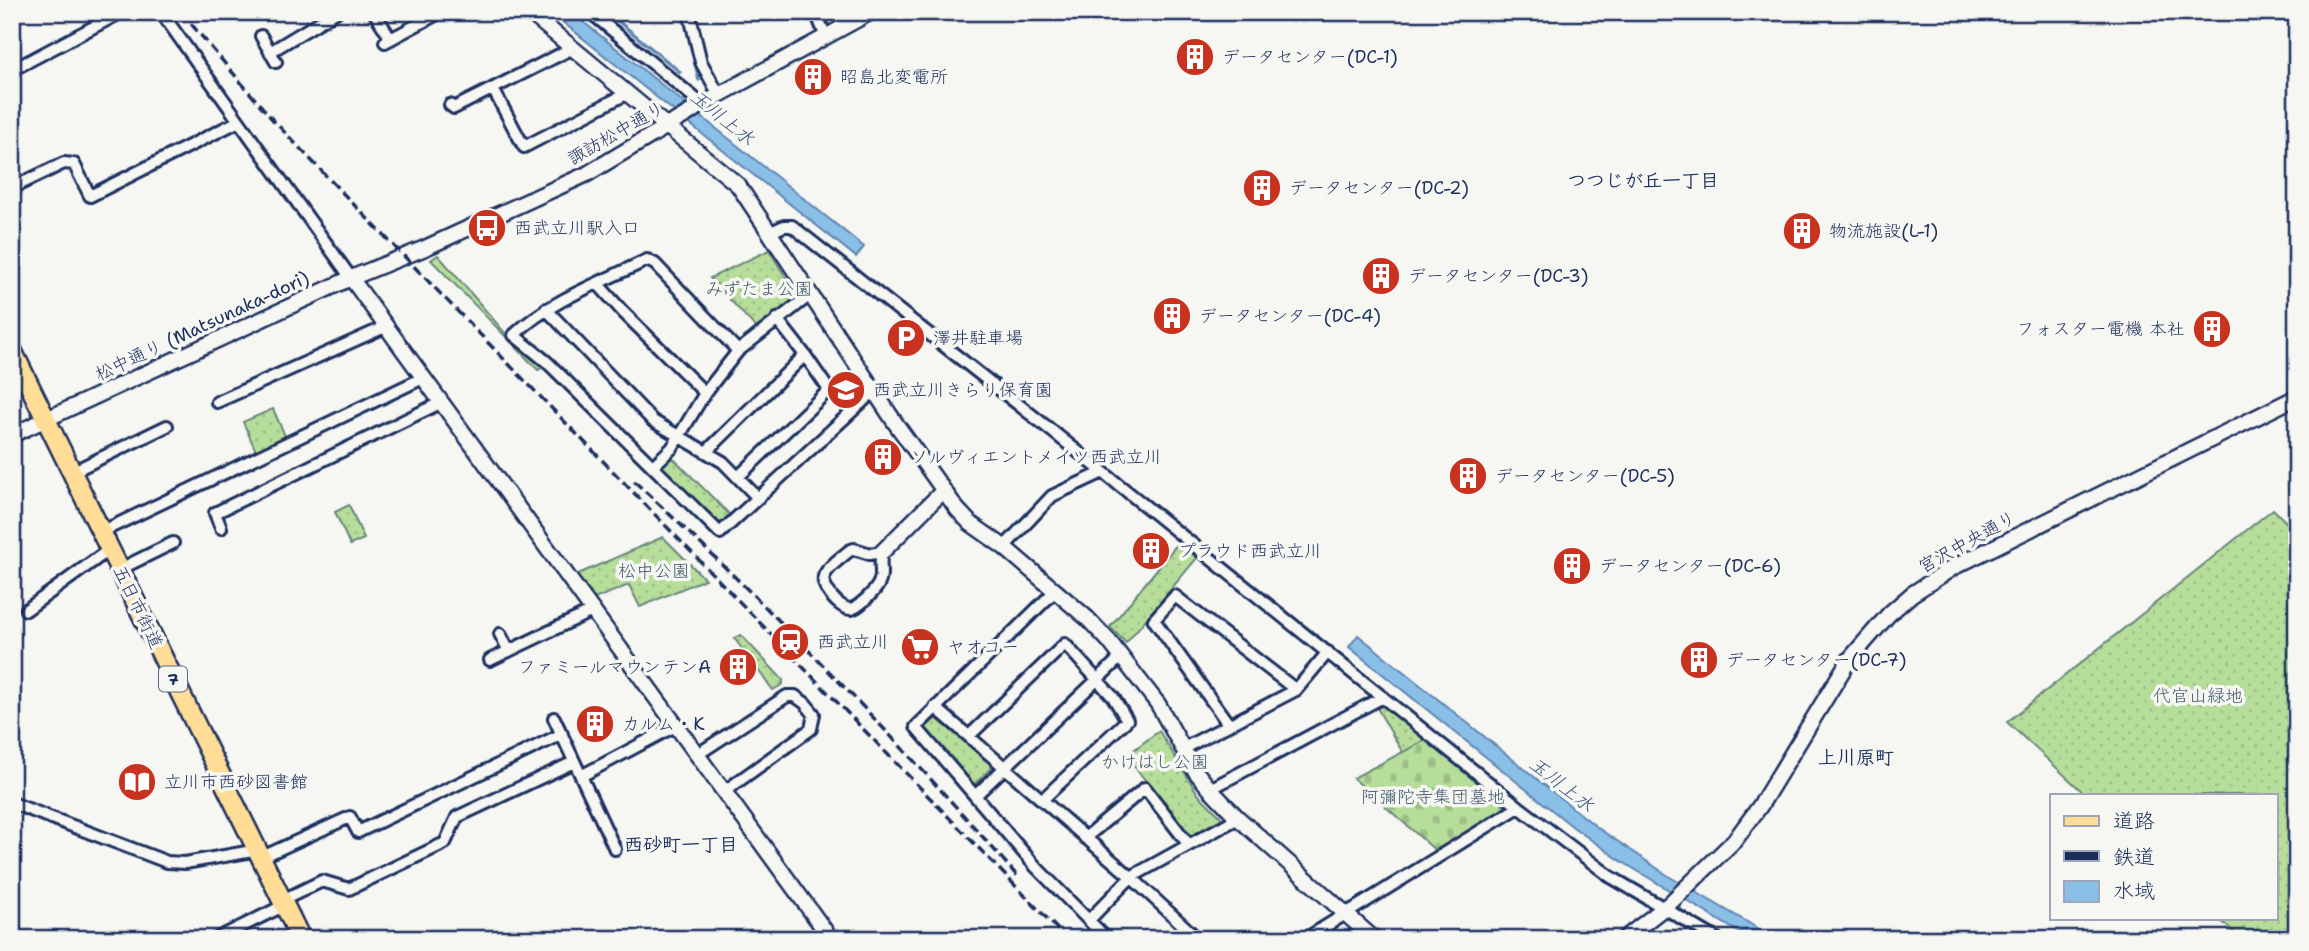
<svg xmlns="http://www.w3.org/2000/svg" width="2309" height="951" font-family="'Shantell Sans','Klee One',sans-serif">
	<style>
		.grass { fill: url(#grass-dots); stroke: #68867c; stroke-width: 2 }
		.cemetery { fill: url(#cemetery-stones); stroke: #68867c; stroke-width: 2 }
		.water { fill: #8abfe8; stroke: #5e85b1; stroke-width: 2 }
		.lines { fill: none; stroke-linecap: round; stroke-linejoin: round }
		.stream { stroke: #5e85b1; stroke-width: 3.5 }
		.minor-casing { stroke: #1b2f5e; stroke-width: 16 }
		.tertiary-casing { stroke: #1b2f5e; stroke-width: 19 }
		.primary-casing { stroke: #1b2f5e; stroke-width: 23 }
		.minor { stroke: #f6f6f2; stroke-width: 10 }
		.tertiary { stroke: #f6f6f2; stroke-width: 14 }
		.primary { stroke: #ffdd96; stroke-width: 18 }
		.rail { stroke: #1b2f5e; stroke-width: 3.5; stroke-dasharray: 10 5; stroke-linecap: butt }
		.labels { text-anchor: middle; stroke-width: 7; stroke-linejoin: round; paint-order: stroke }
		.shield { fill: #f6f6f2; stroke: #5d6b8a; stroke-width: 2 }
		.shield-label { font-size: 16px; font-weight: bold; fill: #1b2f5e }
		.poi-label { font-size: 18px; fill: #1b2f5e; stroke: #f6f6f2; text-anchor: start }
		.street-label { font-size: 18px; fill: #1b2f5e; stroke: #f6f6f2 }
		.park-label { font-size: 18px; fill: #425b6d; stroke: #f6f6f2 }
		.water-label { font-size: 19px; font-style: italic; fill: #375380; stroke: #f6f6f2 }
		.neighbourhood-label { font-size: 19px; font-weight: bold; fill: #1b2f5e; stroke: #f6f6f2 }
	</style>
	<defs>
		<pattern id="grass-dots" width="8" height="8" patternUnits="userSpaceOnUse" patternTransform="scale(1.75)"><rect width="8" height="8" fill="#b6de9a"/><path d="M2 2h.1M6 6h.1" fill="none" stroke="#9cbf87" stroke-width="1.8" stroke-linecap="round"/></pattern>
		<pattern id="cemetery-stones" width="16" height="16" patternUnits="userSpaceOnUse" patternTransform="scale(1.75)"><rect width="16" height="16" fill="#b6de9a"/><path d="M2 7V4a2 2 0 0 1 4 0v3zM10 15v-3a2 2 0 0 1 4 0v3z" fill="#9cbf87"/></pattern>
	</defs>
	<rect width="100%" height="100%" fill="#f6f6f2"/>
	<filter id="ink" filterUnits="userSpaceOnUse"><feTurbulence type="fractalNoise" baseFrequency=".0143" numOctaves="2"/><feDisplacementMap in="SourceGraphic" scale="14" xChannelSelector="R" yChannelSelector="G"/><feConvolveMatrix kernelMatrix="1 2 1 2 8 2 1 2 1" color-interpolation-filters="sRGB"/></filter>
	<g filter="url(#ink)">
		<path class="grass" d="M769,250L798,297L757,329L710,278Z
			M438,255L511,340L546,366L538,370L431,260Z
			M273,409L286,438L256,451L243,422Z
			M671,456L731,516L722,524L716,523L664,469L662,464Z
			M349,505L364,539L350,545L335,512Z
			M2273,509L2297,533V939H2241L2218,918H2276V795H2086L2007,722Z
			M663,537L705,579L640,607L629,585L594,599L576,575Z
			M1178,543L1197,558L1126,643L1110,627Z
			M741,635L783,680V684L773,690L734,638Z
			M1383,705L1426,740L1403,753L1377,708Z
			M936,718L993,766L974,785L924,729Z
			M1159,731L1198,794L1222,818L1190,836L1126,756Z"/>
		<path class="cemetery" d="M1426,740L1506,807L1436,851L1353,778Z"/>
		<path class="water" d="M550,12H571L864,247L856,257Z
			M1358,635L1598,828L1670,877L1776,939H1750L1621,861L1573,827L1349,647Z"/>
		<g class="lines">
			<path class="stream" d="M607,12L680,72
				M684,12L699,80"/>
			<g class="minor-casing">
				<path id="minor" d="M161,12L351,278
					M374,12L391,39
					M590,12L703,105
					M689,12L701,62L719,95
					M816,12L825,35
					M261,36L276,62
					M385,42L441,12
					M270,52L336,12
					M12,70L122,12
					M493,89L524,147L628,93
					M450,105L454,108L573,48
					M12,188L64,163L74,164L90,196L239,121
					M771,232L784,226H792L1052,431L1519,807L1611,877L1717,939
					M598,284L623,312L705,393
					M546,309L653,421L723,462L758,498
					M738,351L655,264L647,260C602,282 550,300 514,335L547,362L720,533L875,390
					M217,402L385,327
					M706,452L805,355
					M653,466L672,448L705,393L738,351L810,295
					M72,472L167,426
					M738,477L829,390L805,355L777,319
					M221,528L215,513L442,402
					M101,532L423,378
					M1004,547L1052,496L1101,473
					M854,549L870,554L882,552C878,564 884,574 879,583C876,590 870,595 865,600C861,603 857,608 851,609C840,610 818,585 825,574C830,565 841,558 849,551Z
					M120,569L173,543
					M1055,591L916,727L1036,867L1107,939
					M26,610L110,549
					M500,634L509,651
					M490,660L592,611
					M935,707L1131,877L1198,939
					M554,718L615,849
					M1229,725L1154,620L1175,596L1296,690
					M969,736L1065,644L1113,697L1127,720L1042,800
					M1182,749L1296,690L1328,652
					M698,754L787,696H795L805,703L814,714L811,729L725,791
					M581,776L677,725
					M1210,789L1383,697
					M976,795L1122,656
					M12,803L167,862L185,863L258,850
					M1085,838L1145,788L1189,845
					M262,857L350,817L358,832L562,734
					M283,900L322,881L349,889L445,843L457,817L574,762
					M1089,920L1131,877L1238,818
					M216,939L285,905
					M1305,939L1519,807"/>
			</g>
			<g class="tertiary-casing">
				<path id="tertiary" d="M529,12L738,185L896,424L957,509L970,523L1004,547L1087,618L1109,641L1158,704L1196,772L1210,789L1238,818L1374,939
					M351,278L831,939
					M12,435L351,278L425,248L587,174L719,95L871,12
					M882,552L943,491
					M1624,939L1669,904L1735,840L1760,806L1849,660L1889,614L1912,594L1954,567L2297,397"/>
			</g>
			<g class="primary-casing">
				<path id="primary" d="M12,350L301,939"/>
			</g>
			<use href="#minor" class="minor"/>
			<use href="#tertiary" class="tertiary"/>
			<use href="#primary" class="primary"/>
			<path class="rail" d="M181,12L273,120L332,182L1067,939
				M634,481C770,607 898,739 1019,878"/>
		</g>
	</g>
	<defs>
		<g id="building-disc" transform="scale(2.0125)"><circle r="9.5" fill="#c8321e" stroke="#f6f6f2"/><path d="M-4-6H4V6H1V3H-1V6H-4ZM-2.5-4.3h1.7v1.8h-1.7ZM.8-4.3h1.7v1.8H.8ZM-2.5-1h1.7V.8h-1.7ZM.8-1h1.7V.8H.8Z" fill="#fff"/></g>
		<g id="bus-disc" transform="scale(2.0125)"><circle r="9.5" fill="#c8321e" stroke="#f6f6f2"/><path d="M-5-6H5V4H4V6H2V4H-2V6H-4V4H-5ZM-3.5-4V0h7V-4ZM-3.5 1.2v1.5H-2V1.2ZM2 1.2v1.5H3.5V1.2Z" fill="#fff"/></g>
		<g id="parking-disc" transform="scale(2.0125)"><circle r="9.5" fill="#c8321e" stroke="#f6f6f2"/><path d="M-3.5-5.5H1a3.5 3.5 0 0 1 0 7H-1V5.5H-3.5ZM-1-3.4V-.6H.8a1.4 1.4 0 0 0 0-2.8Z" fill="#fff"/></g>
		<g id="school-disc" transform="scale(2.0125)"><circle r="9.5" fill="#c8321e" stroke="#f6f6f2"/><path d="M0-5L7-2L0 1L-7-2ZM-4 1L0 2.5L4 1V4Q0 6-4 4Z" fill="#fff"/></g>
		<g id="station-disc" transform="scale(2.0125)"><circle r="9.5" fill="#c8321e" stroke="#f6f6f2"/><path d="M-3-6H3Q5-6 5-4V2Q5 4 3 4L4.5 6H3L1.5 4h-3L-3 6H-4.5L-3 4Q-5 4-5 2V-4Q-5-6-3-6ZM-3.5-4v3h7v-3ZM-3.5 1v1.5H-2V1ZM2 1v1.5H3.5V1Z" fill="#fff"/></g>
		<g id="supermarket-disc" transform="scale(2.0125)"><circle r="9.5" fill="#c8321e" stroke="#f6f6f2"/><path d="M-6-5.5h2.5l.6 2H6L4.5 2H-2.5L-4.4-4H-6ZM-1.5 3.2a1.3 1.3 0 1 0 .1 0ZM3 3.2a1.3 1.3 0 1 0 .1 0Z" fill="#fff"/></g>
		<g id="library-disc" transform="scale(2.0125)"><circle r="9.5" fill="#c8321e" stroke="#f6f6f2"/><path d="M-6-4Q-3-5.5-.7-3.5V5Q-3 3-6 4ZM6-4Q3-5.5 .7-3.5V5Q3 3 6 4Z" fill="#fff"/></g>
	</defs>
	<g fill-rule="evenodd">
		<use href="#building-disc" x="1195" y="57"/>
		<use href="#building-disc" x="813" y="77"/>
		<use href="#building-disc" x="1262" y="188"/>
		<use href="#bus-disc" x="487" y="228"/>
		<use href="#building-disc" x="1802" y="231"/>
		<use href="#building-disc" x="1381" y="276"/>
		<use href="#building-disc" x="1172" y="316"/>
		<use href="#building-disc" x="2212" y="329"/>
		<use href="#parking-disc" x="906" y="338"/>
		<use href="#school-disc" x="846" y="390"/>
		<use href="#building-disc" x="883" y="457"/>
		<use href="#building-disc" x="1468" y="476"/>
		<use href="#building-disc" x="1151" y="551"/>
		<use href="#building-disc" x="1572" y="566"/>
		<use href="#station-disc" x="790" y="642"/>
		<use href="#supermarket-disc" x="920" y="647"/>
		<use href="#building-disc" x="1699" y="660"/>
		<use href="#building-disc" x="738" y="667"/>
		<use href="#building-disc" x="595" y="724"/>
		<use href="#library-disc" x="137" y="782"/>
	</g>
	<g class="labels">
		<rect class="shield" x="159" y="666.5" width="28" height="25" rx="5"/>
		<g class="shield-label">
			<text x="173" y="685">7</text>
		</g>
		<g class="poi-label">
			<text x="1222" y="63">データセンター(DC-1)</text>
			<text x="840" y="83">昭島北変電所</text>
			<text x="1289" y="194">データセンター(DC-2)</text>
			<text x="514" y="234">西武立川駅入口</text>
			<text x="1829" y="237">物流施設(L-1)</text>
			<text x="1408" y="282">データセンター(DC-3)</text>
			<text x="1199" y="322">データセンター(DC-4)</text>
			<text x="2185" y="335" text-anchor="end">フォスター電機 本社</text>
			<text x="933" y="344">澤井駐車場</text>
			<text x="873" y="396">西武立川きらり保育園</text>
			<text x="910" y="463">ソルヴィエントメイツ西武立川</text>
			<text x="1495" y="482">データセンター(DC-5)</text>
			<text x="1178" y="557">プラウド西武立川</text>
			<text x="1599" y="572">データセンター(DC-6)</text>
			<text x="817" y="648">西武立川</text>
			<text x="947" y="653">ヤオコー</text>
			<text x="1726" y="666">データセンター(DC-7)</text>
			<text x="711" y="673" text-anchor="end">ファミールマウンテンA</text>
			<text x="622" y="730">カルム・K</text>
			<text x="164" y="788">立川市西砂図書館</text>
		</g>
		<g class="street-label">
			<text transform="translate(616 133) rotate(-30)" y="6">諏訪松中通り</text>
			<text transform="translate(202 326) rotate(-25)" y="6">松中通り (Matsunaka-dori)</text>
			<text transform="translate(1967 542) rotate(-29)" y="6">宮沢中央通り</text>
			<text transform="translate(138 607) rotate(64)" y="6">五日市街道</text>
		</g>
		<g class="park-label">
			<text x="759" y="295">みずたま公園</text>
			<text x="654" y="577">松中公園</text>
			<text x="2198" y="702">代官山緑地</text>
			<text x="1155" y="768">かけはし公園</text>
			<text x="1433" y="803">阿彌陀寺集団墓地</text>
		</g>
		<g class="water-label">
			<text transform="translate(723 117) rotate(39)" y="7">玉川上水</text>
			<text transform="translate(1562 784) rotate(38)" y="7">玉川上水</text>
		</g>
		<g class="neighbourhood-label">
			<text x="1643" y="187">つつじが丘一丁目</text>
			<text x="1856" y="764">上川原町</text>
			<text x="681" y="851">西砂町一丁目</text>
		</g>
	</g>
	<rect width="2309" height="951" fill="none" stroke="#f6f6f2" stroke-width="42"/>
	<rect x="21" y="21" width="2267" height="909" fill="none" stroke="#1b2f5e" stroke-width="2.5" filter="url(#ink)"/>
	<rect x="2050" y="794" width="228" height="126" fill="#f6f6f2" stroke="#9ea6b7" stroke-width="2"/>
	<rect x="2064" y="816" width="35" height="10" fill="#ffdd96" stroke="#9ea6b7" stroke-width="2"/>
	<text x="2113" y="828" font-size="21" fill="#1b2f5e">道路</text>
	<rect x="2064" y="851" width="35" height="10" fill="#1b2f5e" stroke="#9ea6b7" stroke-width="2"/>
	<text x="2113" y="864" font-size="21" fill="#1b2f5e">鉄道</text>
	<rect x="2064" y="881" width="35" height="21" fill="#8abfe8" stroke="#9ea6b7" stroke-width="2"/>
	<text x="2113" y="898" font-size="21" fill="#1b2f5e">水域</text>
</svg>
